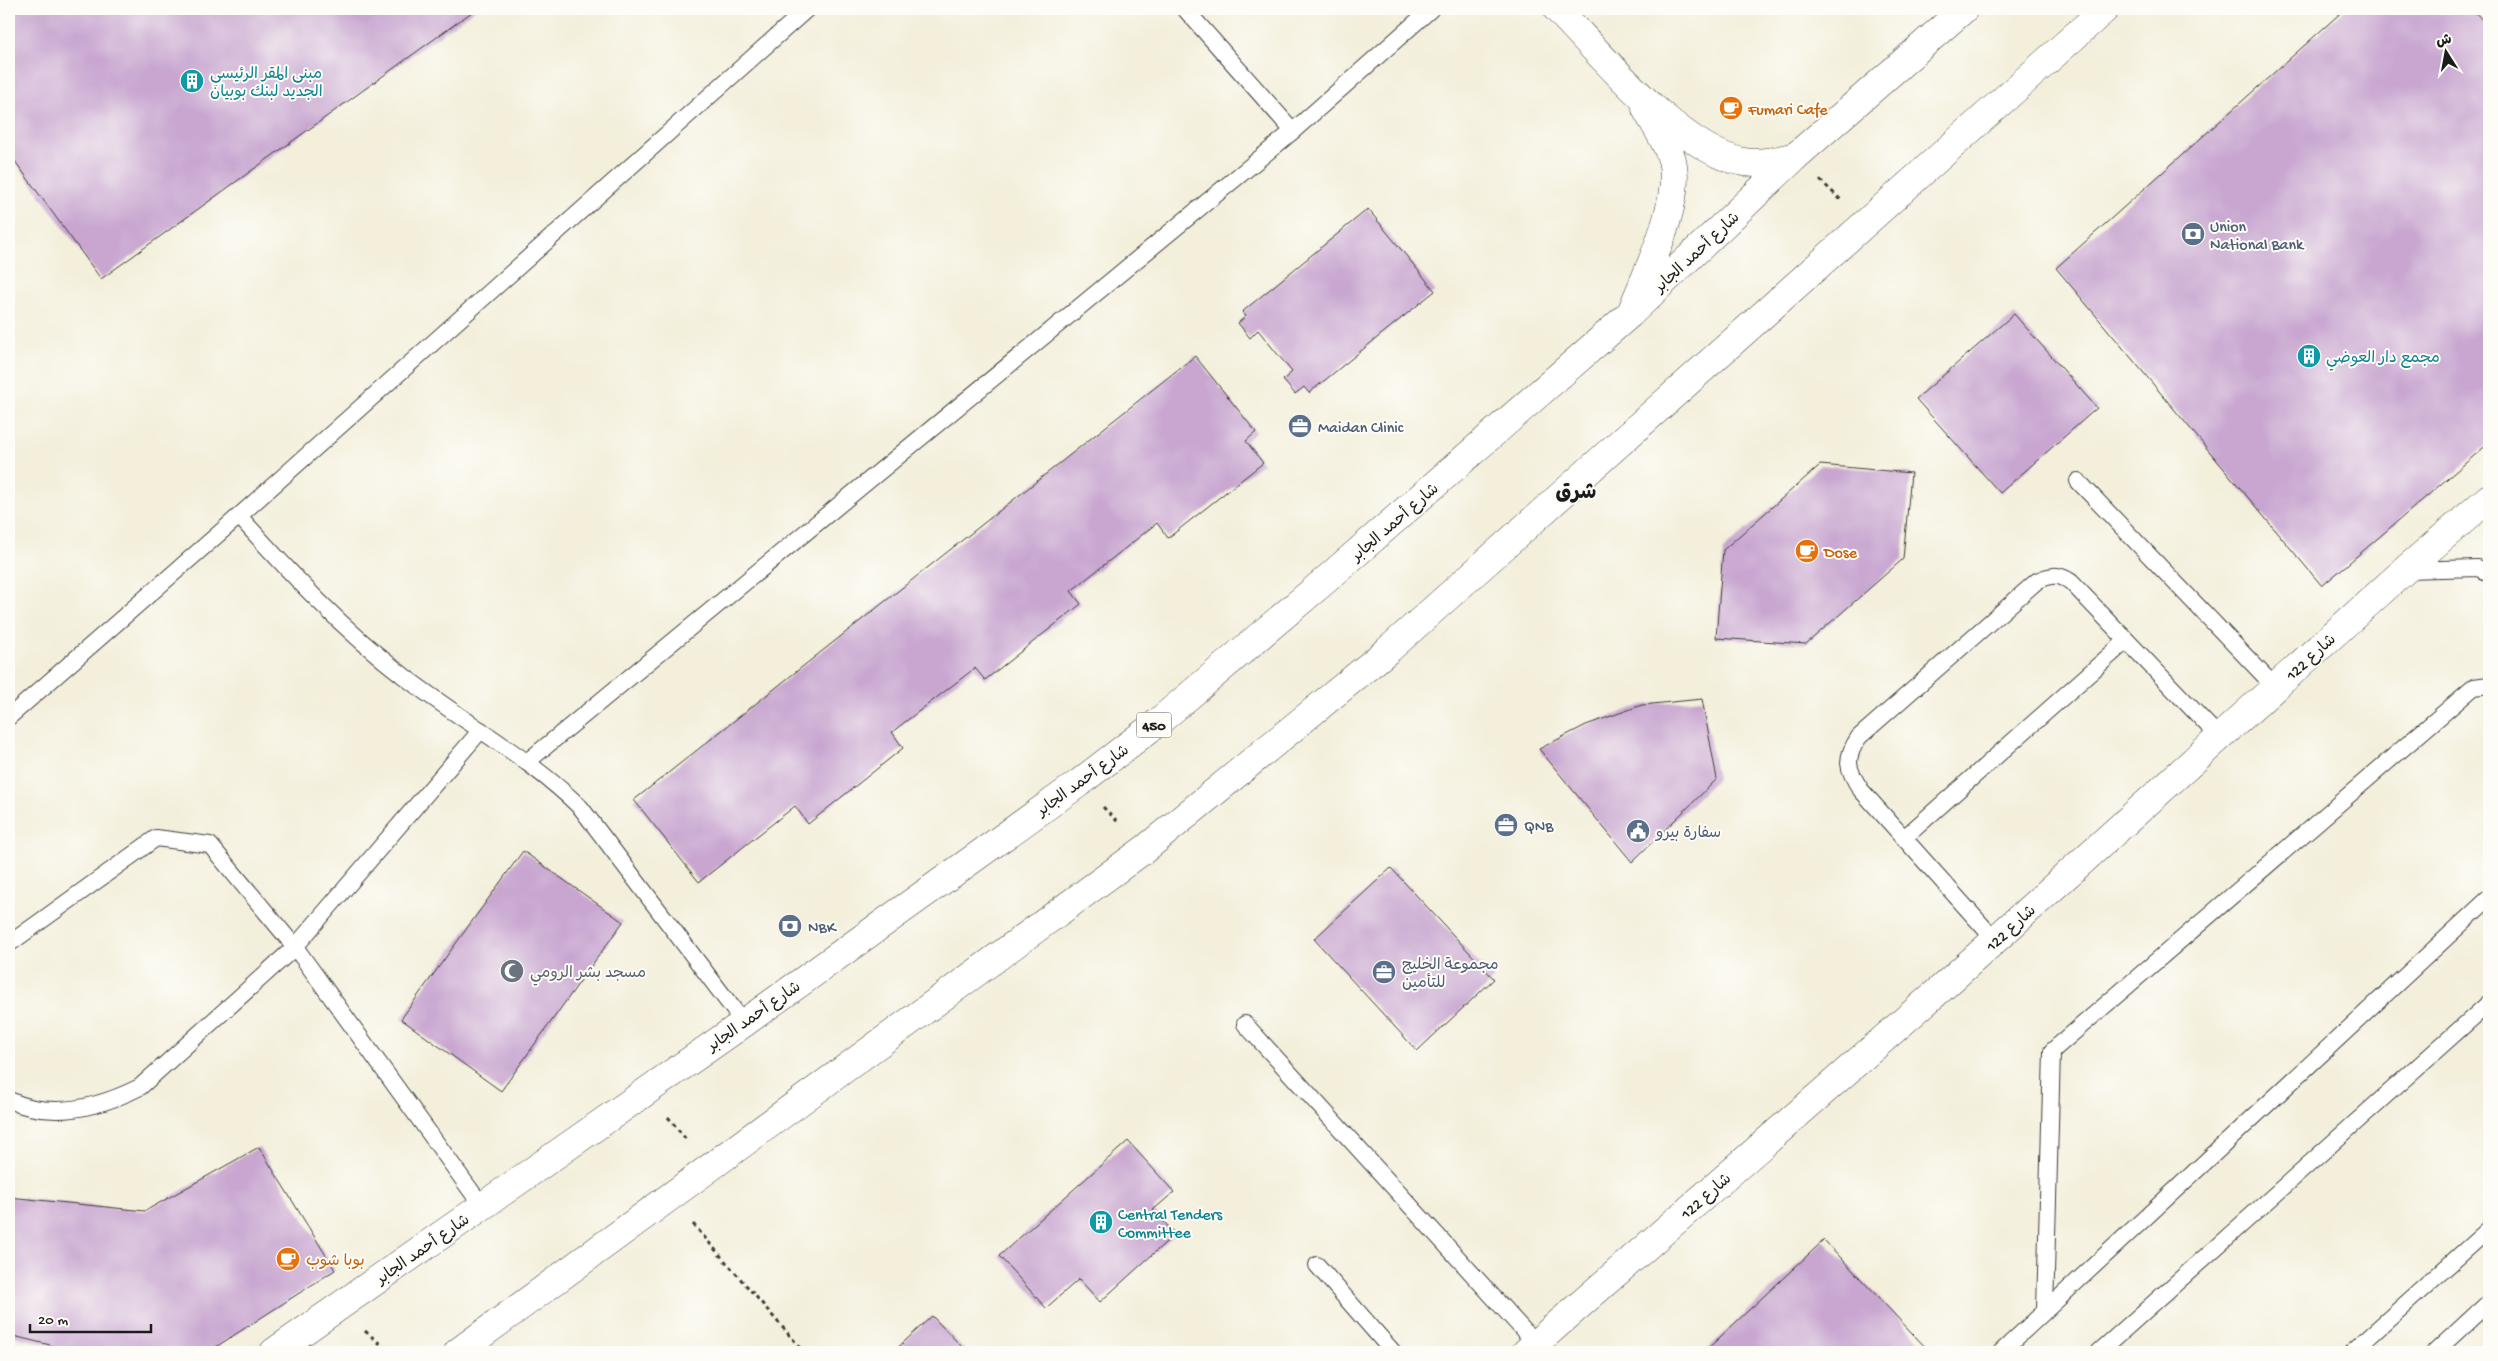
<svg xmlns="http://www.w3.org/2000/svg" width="2498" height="1361" font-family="'Gochi Hand','Playpen Sans Arabic',sans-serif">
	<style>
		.building { fill: #c8a6d0 }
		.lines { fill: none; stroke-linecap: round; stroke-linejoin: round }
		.lane-casing { stroke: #3c3c39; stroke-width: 18 }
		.street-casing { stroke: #3c3c39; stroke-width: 29 }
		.primary-casing { stroke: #3c3c39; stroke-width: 29 }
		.path { stroke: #3c3c39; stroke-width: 3; stroke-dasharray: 4 4; stroke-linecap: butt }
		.lane { stroke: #fff; stroke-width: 16 }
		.street { stroke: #fff; stroke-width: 28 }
		.primary { stroke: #fff; stroke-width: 28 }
		.labels { text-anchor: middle; stroke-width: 4; stroke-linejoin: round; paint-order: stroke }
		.shield { fill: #fdfcf7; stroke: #605f5e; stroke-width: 1 }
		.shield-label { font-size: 15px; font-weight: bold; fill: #1c1c1c }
		.culture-label { font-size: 16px; fill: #0d838f; stroke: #fdfcf7; text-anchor: start }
		.food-label { font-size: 16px; fill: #c56008; stroke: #fdfcf7; text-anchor: start }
		.service-label { font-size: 16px; fill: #4e5e75; stroke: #fdfcf7; text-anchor: start }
		.street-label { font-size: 16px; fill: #1c1c1c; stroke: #fdfcf7 }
		.worship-label { font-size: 16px; fill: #5b616d; stroke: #fdfcf7; text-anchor: start }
		.district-label { font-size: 21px; font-weight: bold; fill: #1c1c1c; stroke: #fdfcf7 }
	</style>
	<rect width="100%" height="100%" fill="#fdfcf7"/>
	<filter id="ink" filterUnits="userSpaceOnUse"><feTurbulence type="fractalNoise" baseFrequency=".02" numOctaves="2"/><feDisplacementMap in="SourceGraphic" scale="10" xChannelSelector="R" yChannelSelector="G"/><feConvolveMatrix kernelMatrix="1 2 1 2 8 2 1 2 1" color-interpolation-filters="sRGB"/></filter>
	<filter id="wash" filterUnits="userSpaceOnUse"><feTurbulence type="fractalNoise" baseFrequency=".0096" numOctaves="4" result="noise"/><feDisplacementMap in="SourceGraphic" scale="20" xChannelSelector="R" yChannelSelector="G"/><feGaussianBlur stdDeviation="1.12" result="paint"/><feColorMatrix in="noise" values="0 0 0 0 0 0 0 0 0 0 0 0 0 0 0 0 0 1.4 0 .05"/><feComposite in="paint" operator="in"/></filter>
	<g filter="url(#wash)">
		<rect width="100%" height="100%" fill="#f3efdb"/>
		<g id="blocks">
			<path class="building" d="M9,9H476L101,279L9,153Z
				M2345,9H2472L2489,27V443L2322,586L2056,268Z
				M1368,209L1435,291L1309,393L1304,387L1295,394L1283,380L1292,372L1258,330L1250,338L1238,323L1246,316L1242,312Z
				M2014,314L2097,408L2000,493L1916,399Z
				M1195,356L1256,432L1246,441L1263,463L1168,538L1157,523L1071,591L1081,604L985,680L975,668L892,732L903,748L808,824L795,806L699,882L634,800Z
				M1820,465L1911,473L1903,559L1806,644L1716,638L1723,550Z
				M1702,699L1717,779L1632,862L1539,749L1586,725L1642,705Z
				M523,851L623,922L501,1091L401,1019Z
				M1391,868L1494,979L1417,1051L1314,939Z
				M1128,1141L1174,1192L1153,1210L1175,1234L1100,1302L1079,1279L1046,1308L999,1256Z
				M259,1147L335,1270L208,1352H79L9,1335V1197L145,1211Z
				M1824,1240L1930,1352H1704Z
				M932,1316L967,1352H893Z"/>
		</g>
	</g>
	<g filter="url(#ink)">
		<use href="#blocks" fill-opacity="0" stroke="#3c3c39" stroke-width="1"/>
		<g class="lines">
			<g class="lane-casing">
				<path id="lane" d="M1185,9L1293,131
					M2078,481L2275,687
					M239,516C291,574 343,630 405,677C463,722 528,756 581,808L744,1023
					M2405,570L2478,568L2489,573
					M9,717L239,516L807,9
					M528,761L1293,131L1431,9
					M1904,838L2126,641
					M1995,940L1861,790C1847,769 1844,759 1859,737L2037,581C2050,575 2058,573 2071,582L2220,738
					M9,944L156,838L210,845L295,947L482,1206
					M1245,1024L1536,1344
					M9,1100C52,1120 100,1107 140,1087L295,947L481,730
					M1317,1265L1393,1352
					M2045,1310L2052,1051L2474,687L2489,685
					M2001,1352L2489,898
					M2099,1352L2489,1003
					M2352,1352L2489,1229
					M2435,1352L2489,1302"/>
			</g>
			<g class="street-casing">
				<path id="street" d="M1557,9C1599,53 1683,153 1744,162C1761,165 1779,160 1796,156
					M1631,313C1646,273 1683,202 1672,160C1667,142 1655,125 1646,109
					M1526,1352L1944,986L2405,570L2489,498"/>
			</g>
			<g class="primary-casing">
				<path id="primary" d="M274,1352L744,1023L1079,783L1157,723L1328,578L1631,313L1796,156L1964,9
					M458,1352L1145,849L1387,651L2105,9"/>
			</g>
			<path class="path" d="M1820,180L1841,200
				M1103,807L1120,824
				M668,1117L688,1142
				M693,1224L804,1352
				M365,1331L390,1352"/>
			<use href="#lane" class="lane"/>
			<use href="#street" class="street"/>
			<use href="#primary" class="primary"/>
		</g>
	</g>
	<defs>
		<g id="building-disc" transform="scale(1.25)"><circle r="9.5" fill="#0f9aa8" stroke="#fdfcf7"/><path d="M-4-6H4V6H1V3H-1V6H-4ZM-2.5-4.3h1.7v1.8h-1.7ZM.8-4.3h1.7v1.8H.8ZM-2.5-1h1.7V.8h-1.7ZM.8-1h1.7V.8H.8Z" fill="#fff"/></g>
		<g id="cafe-disc" transform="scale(1.25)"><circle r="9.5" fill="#e8710a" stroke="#fdfcf7"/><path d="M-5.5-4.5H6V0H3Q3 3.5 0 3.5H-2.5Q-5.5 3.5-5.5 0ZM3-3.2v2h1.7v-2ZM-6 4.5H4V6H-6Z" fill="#fff"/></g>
		<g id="bank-disc" transform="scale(1.25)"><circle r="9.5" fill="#5c6f8a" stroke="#fdfcf7"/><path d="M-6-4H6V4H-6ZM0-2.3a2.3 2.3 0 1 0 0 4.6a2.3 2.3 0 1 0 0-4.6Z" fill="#fff"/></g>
		<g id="office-disc" transform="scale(1.25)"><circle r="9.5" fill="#5c6f8a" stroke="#fdfcf7"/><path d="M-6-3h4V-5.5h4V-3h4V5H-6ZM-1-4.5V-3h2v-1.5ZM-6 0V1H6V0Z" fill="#fff"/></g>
		<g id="civic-disc" transform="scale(1.25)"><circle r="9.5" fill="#5c6f8a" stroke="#fdfcf7"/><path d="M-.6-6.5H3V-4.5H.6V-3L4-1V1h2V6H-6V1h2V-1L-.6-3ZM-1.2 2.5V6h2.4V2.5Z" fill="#fff"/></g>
		<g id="mosque-disc" transform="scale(1.25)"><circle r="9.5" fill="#6b7280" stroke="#fdfcf7"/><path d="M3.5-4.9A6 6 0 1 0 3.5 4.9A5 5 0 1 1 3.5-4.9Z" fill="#fff"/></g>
	</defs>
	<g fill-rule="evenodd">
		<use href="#building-disc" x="192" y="81"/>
		<use href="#cafe-disc" x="1731" y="108"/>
		<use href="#bank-disc" x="2193" y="234"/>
		<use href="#building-disc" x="2309" y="356"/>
		<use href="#office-disc" x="1300" y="426"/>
		<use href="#cafe-disc" x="1807" y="551"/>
		<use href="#office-disc" x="1506" y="825"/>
		<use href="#civic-disc" x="1638" y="831"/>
		<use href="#bank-disc" x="790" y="926"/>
		<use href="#mosque-disc" x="512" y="971"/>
		<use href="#office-disc" x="1384" y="972"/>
		<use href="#building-disc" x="1101" y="1222"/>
		<use href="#cafe-disc" x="288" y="1259"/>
	</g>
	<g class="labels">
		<rect class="shield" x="1136.5" y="712.5" width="35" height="25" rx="4"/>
		<g class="shield-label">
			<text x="1154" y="730">450</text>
		</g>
		<g class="culture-label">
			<text x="210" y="78">مبنى المقر الرئيسي<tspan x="210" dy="18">الجديد لبنك بوبيان</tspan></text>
			<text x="2326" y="362">مجمع دار العوضي</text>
			<text x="1118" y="1219">Central Tenders<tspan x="1118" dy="18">Committee</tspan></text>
		</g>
		<g class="food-label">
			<text x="1748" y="114">Fumari Cafe</text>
			<text x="1824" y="557">Dose</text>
			<text x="306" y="1265">بوبا شوب</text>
		</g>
		<g class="service-label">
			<text x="2210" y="231">Union<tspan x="2210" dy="18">National Bank</tspan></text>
			<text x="1318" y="432">Maidan Clinic</text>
			<text x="1524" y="831">QNB</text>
			<text x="1656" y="837">سفارة بيرو</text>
			<text x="808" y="932">NBK</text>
			<text x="1402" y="969">مجموعة الخليج<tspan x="1402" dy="18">للتأمين</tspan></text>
		</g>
		<g class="street-label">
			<text transform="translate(1696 251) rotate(-43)" y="6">شارع أحمد الجابر</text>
			<text transform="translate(1394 521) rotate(-41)" y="6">شارع أحمد الجابر</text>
			<text transform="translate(2310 656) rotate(-42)" y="6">شارع 122</text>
			<text transform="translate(1082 779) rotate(-36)" y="6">شارع أحمد الجابر</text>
			<text transform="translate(2010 927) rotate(-42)" y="6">شارع 122</text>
			<text transform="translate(753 1015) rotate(-35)" y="6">شارع أحمد الجابر</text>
			<text transform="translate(1705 1195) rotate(-41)" y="6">شارع 122</text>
			<text transform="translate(422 1248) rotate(-35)" y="6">شارع أحمد الجابر</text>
		</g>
		<g class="worship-label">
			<text x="530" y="977">مسجد بشر الرومي</text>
		</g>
		<g class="district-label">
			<text x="1576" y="498">شرق</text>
		</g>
	</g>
	<rect width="2498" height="1361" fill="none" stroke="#fdfcf7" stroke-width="30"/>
	<g transform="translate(2446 52) rotate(349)" stroke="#fdfcf7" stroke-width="4" paint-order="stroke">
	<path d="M0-4L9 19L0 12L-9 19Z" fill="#1c1c1c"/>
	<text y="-8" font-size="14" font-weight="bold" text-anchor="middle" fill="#1c1c1c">ش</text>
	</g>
	<path d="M30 1324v8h121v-8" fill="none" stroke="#1c1c1c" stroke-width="2.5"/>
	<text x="38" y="1324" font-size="15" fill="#1c1c1c" stroke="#fdfcf7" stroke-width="4" paint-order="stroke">20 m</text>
</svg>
